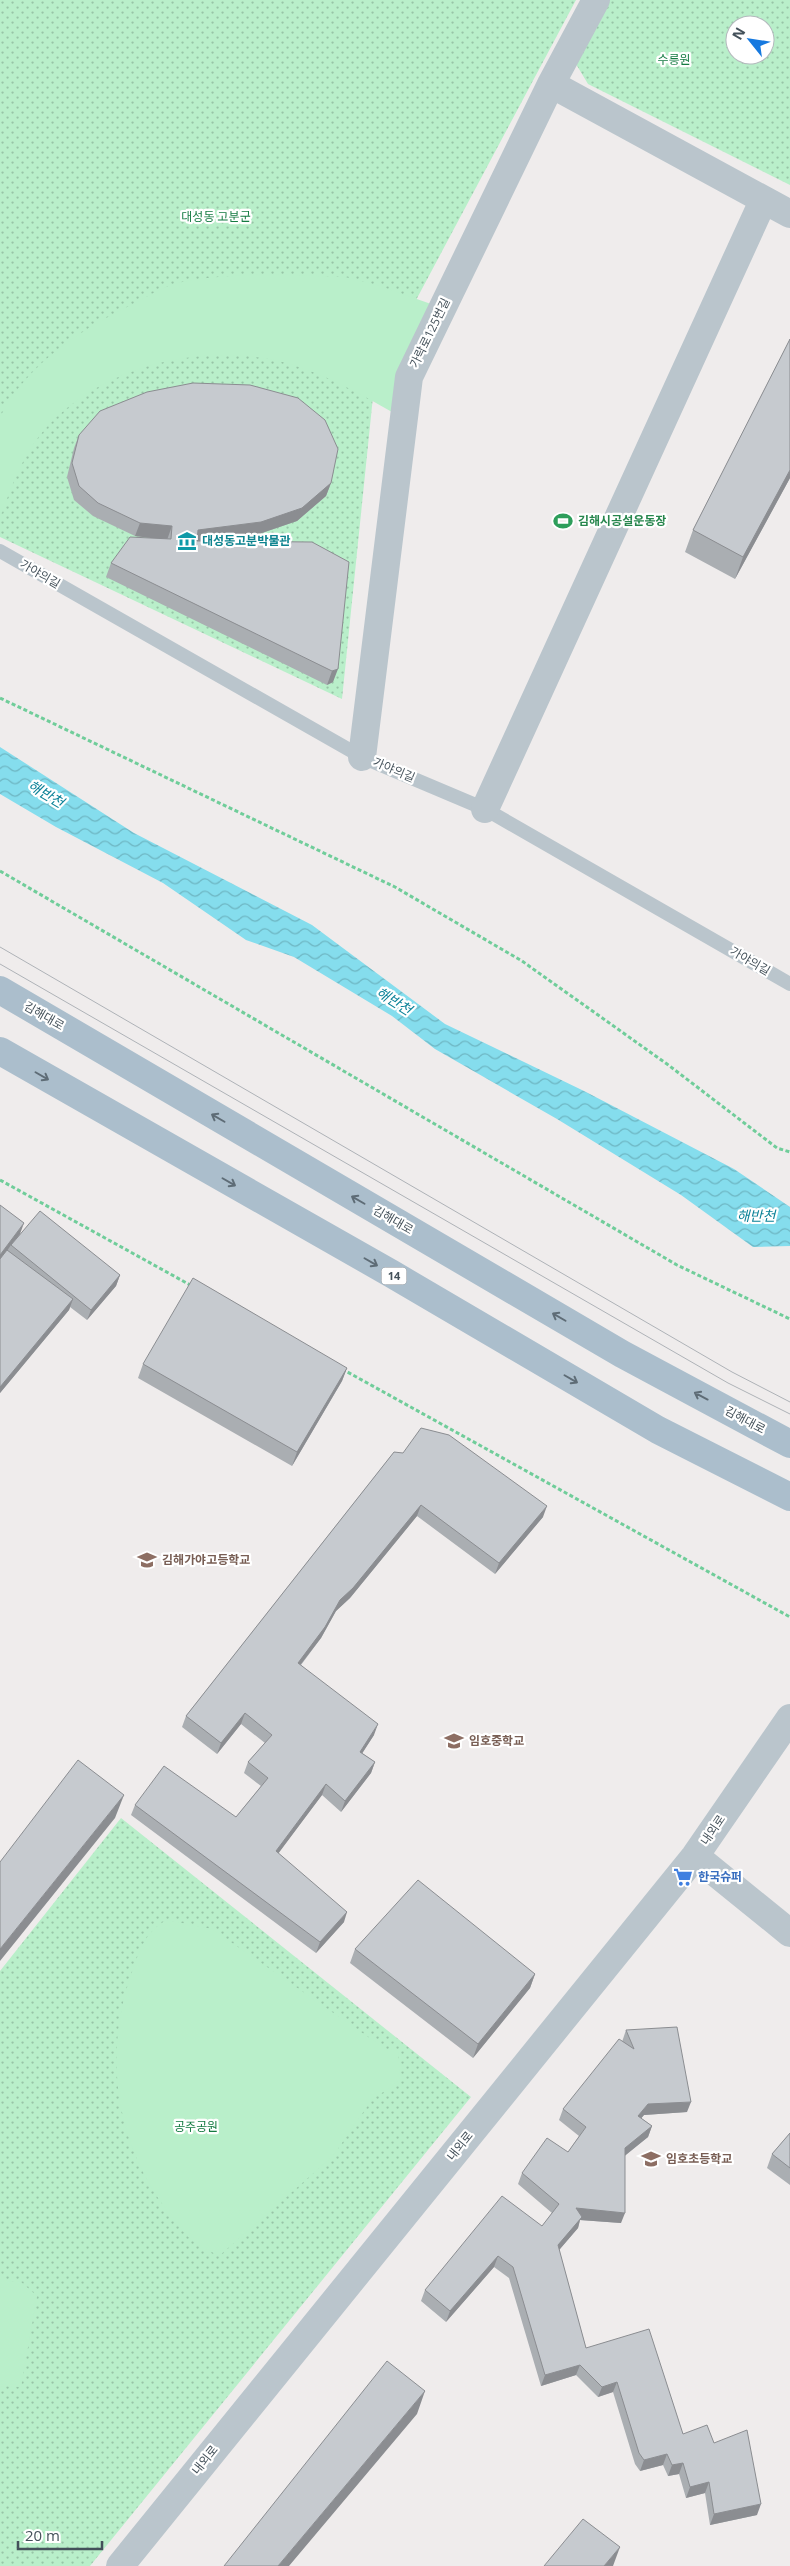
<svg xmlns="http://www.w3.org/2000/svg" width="790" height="2566" font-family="'Open Sans','Noto Sans KR',sans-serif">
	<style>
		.grass { fill: url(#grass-dots); fill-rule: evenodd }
		.pitch { fill: #b9efca }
		.water { fill: url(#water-waves) }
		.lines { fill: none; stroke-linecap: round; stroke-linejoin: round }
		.path { stroke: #70cd9a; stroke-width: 3; stroke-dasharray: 4 2.5; stroke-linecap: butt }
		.service { stroke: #bac5cc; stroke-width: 14 }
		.minor { stroke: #bac5cc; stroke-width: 28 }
		.tertiary { stroke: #bac5cc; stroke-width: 28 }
		.primary { stroke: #abbecc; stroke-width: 28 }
		.tram { stroke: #aeb2b7; stroke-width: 1 }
		.wall { fill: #aaaeb2 }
		.shaded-wall { fill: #8b8d91 }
		.building { fill: #c6cacf; stroke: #8b8d91 }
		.oneway { stroke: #5e6c76 }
		.labels { text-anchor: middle; stroke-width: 4.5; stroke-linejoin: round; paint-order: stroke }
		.shield { fill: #fff; stroke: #7c858c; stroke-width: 1 }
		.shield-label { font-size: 11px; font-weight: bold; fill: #44515a }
		.park-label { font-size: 12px; fill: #157b42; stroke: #fff }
		.street-label { font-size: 12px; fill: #44515a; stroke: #fff }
		.leisure-label { font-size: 12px; font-weight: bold; fill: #27864d; stroke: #fff; text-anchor: start }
		.culture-label { font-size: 12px; font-weight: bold; fill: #0d838f; stroke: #fff; text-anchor: start }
		.education-label { font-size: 12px; font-weight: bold; fill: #785e54; stroke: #fff; text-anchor: start }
		.shop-label { font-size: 12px; font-weight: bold; fill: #366cbe; stroke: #fff; text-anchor: start }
		.water-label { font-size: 14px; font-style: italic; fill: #0b8298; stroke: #fff }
	</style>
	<defs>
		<pattern id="grass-dots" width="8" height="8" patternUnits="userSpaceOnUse" patternTransform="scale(1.25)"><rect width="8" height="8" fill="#b9efca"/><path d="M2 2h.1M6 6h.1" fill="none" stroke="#98c4a7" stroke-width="1.8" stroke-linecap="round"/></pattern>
		<pattern id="water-waves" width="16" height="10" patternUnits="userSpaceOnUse" patternTransform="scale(1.25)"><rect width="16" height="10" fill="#85dded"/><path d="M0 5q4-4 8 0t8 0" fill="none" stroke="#6eb6c3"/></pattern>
	</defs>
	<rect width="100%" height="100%" fill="#efecec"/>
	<path class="grass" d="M0,0H576L375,377L342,699L0,537Z
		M604,0H790V185L588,84L576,64ZM735,25H765V55H735Z
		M121,1818L471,2097L90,2566H0V1971Z"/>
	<path class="pitch" d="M262,274L345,277L377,285L431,304L392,412C360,394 329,376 293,365C208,339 97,365 40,435C22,458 11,487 2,513L0,512V417C28,362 84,328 137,302C148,296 160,289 171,285C199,276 233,277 262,274Z
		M167,1920L212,1929L387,2050L398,2049L400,2078L392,2087L373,2098L333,2156L219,2256C211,2251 201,2247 193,2241C183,2233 174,2220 166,2209C116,2142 103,2055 131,1975C139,1952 144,1932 167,1920Z
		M0,2280L21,2282L37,2296L21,2387L0,2386Z"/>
	<path class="water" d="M0,747L134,833L312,925L445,1024L584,1091L734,1169L790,1207V1246L753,1247L681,1195L557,1119L435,1049L392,1016L294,957L246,940L163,883L56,827L0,794Z"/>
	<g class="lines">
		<path class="path" d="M0,698L395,887L522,961L667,1064L777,1148L790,1152
			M0,871L677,1265L790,1319
			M0,1180L192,1286
			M342,1369L790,1617"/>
		<path class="service" d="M0,551L362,757L485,809L790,984"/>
		<path class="minor" d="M551,84L790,214
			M362,757L409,377L551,84L596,0
			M485,809L763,201"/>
		<path class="tertiary" d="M695,1856L790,1933
			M120,2566L695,1856L790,1718"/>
		<path class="primary" d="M0,990L622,1354L790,1444
			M0,1051L392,1274L658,1430L790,1497"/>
		<path class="tram" d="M0,947L732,1372L790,1402
			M0,964L728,1383L790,1414"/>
	</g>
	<path class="wall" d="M790,339V478L735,579L685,552L693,530Z
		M79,435L331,483L326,496L297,521L256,535L207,541L349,562L333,682L327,685L106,577L111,563L151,538L135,536L93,516L74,500L67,477L74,448Z
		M0,1205L20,1234L120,1275L116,1286L87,1320L70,1307L69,1310L0,1393Z
		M143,1364L347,1368L342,1381L292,1466L138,1378Z
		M394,1452L543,1517L495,1574L417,1516L350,1598L336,1611L321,1638L301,1665L374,1735L362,1753L375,1762L371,1773L341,1812L322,1795L278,1853L344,1922L316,1953L131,1815L135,1805L236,1817L261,1786L244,1773L248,1762L265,1743L241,1724L217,1754L182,1727L186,1716Z
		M355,1949L535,1974L530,1988L473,2058L350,1963Z
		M626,2030L687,2112L644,2115L641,2118L652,2126L648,2137L625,2155L621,2223L580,2220L578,2228L559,2250L586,2348L683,2434L714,2443L757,2515L710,2525L705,2493L686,2498L679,2474L668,2476L663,2465L640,2471L635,2464L613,2392L598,2397L576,2375L541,2386L509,2278L494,2267L446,2322L421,2301L425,2290L542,2226L552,2213L518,2184L522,2173L568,2152L579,2136L559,2120L563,2109L622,2042Z
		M790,2133V2185L767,2168L772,2154Z"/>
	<path class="shaded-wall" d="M790,470V478L735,579L743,557Z
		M331,483L326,496L297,521L256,535L193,543L198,530Z
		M140,523L172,526L167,540L135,536Z
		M338,669L333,682L327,685L332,671Z
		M24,1223L20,1234L11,1245L0,1261V1255Z
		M120,1275L116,1286L87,1320L91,1310Z
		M73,1299L69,1310L0,1393V1387Z
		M347,1368L342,1381L292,1466L297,1452Z
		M421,1505L417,1516L350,1598L336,1611L321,1638L294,1673L298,1663L340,1600Z
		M547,1506L543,1517L495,1574L499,1563Z
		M245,1713L241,1724L217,1754L221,1743Z
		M378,1724L374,1735L356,1763L360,1752Z
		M375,1762L371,1773L341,1812L345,1801Z
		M326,1784L322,1795L272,1862L276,1851Z
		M124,1795L115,1818L0,1961V1949Z
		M347,1912L344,1922L316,1953L320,1942Z
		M535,1974L530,1988L473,2058L478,2044Z
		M691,2102L687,2112L644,2115L634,2127L638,2116L648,2104Z
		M652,2126L648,2137L621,2159L625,2148Z
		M576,2208L625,2213L621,2223L580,2220L578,2228L554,2256L558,2245Z
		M498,2256L494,2267L446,2322L450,2311Z
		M580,2365L576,2375L541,2386L545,2375Z
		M617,2382L613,2392L598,2397L602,2387Z
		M425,2391L417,2414L289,2566H278Z
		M667,2454L663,2465L640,2471L644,2460Z
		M683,2463L679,2474L668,2476L672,2465Z
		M709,2482L705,2493L686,2498L690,2487Z
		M761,2504L757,2515L710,2525L714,2514Z
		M620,2547L613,2566H604Z"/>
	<path class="building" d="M790,339V470L743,557L693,530Z
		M193,383L250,385L298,398L325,420L338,449L331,483L302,508L261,522L198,530L197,541L312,542L349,562L338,669L332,671L111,563L130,537L171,539L172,526L140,523L98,503L79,486L72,463L79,435L100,411L147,392Z
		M0,1205L24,1223L0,1255Z
		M40,1211L120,1275L91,1310L11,1245Z
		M7,1250L73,1299L0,1387V1259Z
		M193,1278L347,1368L297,1452L143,1364Z
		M421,1428L449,1435L547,1506L499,1563L421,1505L353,1588L340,1600L325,1627L298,1663L378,1724L360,1752L375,1762L345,1801L326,1784L276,1851L347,1912L320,1942L135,1805L164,1766L236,1817L268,1778L248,1762L272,1735L245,1713L221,1743L186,1716L394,1452L403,1453Z
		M78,1760L124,1795L0,1949V1862Z
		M418,1880L535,1974L478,2044L355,1949Z
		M677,2027L691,2102L648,2104L638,2116L652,2126L625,2148V2213L576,2208L582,2217L558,2245L586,2348L649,2329L683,2434L707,2425L714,2443L747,2430L761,2504L714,2514L709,2482L690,2487L683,2463L672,2465L667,2454L644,2460L639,2453L617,2382L602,2387L580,2365L545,2375L513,2267L498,2256L450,2311L425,2290L502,2196L542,2226L559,2204L522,2173L547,2138L568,2152L586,2127L563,2109L619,2039L634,2049L626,2030Z
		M790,2133V2168L772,2154Z
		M387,2361L425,2391L278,2566H224Z
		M583,2519L620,2547L604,2566H544Z"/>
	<defs><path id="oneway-shaft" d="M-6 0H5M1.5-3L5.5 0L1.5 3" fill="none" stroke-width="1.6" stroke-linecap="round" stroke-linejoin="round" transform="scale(1.25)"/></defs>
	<g class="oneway">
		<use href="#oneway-shaft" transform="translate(42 1076) rotate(30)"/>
		<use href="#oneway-shaft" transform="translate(218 1118) rotate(-150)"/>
		<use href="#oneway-shaft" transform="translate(229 1182) rotate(30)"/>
		<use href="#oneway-shaft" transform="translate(358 1200) rotate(-150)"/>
		<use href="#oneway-shaft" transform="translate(371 1262) rotate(30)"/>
		<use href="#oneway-shaft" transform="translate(559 1317) rotate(-150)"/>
		<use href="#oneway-shaft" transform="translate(571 1379) rotate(30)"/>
		<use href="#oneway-shaft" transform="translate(701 1396) rotate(-152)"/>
	</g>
	<defs>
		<g id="stadium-bare" transform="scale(1.5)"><path d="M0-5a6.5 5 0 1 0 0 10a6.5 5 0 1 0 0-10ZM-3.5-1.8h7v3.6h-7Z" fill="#2e9e5b" stroke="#fff" stroke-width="2.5" paint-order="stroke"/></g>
		<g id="museum-bare" transform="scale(1.5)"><path d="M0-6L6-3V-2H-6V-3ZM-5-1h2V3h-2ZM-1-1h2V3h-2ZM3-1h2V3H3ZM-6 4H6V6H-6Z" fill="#0f9aa8" stroke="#fff" stroke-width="2.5" paint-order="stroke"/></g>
		<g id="school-bare" transform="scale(1.5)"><path d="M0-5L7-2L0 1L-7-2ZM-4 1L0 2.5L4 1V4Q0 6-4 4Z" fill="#8d6e63" stroke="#fff" stroke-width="2.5" paint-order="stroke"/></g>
		<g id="supermarket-bare" transform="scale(1.5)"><path d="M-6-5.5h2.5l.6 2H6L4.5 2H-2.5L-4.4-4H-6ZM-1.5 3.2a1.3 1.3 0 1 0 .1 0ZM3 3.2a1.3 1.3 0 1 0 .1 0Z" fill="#3f7fe0" stroke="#fff" stroke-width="2.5" paint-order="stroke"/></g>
	</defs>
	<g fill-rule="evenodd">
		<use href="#stadium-bare" x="563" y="521"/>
		<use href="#museum-bare" x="187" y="541"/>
		<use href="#school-bare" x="147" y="1560"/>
		<use href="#school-bare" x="454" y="1741"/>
		<use href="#supermarket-bare" x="683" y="1877"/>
		<use href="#school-bare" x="651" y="2159"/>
	</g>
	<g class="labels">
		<rect class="shield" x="381.5" y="1267.5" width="25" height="17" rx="4"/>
		<g class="shield-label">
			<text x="394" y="1280">14</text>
		</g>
		<g class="park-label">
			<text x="674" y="64">수릉원</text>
			<text x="216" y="221">대성동 고분군</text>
			<text x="196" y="2131">공주공원</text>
		</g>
		<g class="street-label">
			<text transform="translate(430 333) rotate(-64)" y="4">가락로125번길</text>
			<text transform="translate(40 574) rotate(30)" y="4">가야의길</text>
			<text transform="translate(394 770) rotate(23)" y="4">가야의길</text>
			<text transform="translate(750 961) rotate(30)" y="4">가야의길</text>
			<text transform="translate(44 1016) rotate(30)" y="4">김해대로</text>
			<text transform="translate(393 1220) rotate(30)" y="4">김해대로</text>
			<text transform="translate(745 1420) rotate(28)" y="4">김해대로</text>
			<text transform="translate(713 1830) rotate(-56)" y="4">내외로</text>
			<text transform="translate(460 2146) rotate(-51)" y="4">내외로</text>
			<text transform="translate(205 2460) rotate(-51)" y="4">내외로</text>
		</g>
		<g class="leisure-label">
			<text x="578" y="525">김해시공설운동장</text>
		</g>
		<g class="culture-label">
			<text x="202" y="545">대성동고분박물관</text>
		</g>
		<g class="education-label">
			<text x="162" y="1564">김해가야고등학교</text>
			<text x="469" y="1745">임호중학교</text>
			<text x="666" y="2163">임호초등학교</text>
		</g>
		<g class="shop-label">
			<text x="698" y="1881">한국슈퍼</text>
		</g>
		<g class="water-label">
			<text transform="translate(46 794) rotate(31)" y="5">해반천</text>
			<text transform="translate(394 1001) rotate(32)" y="5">해반천</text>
			<text x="756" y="1221">해반천</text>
		</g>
	</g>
	<g transform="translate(750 40) rotate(300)"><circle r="24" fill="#ffffff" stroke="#b4b9bd"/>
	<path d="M0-4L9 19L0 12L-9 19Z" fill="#1679df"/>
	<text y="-8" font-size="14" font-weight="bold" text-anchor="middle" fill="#44515a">N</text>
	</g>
	<path d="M18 2541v8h84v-8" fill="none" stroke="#44515a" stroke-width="2.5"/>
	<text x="25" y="2541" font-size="15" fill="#44515a" stroke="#ffffff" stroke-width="4" paint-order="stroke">20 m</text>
</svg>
